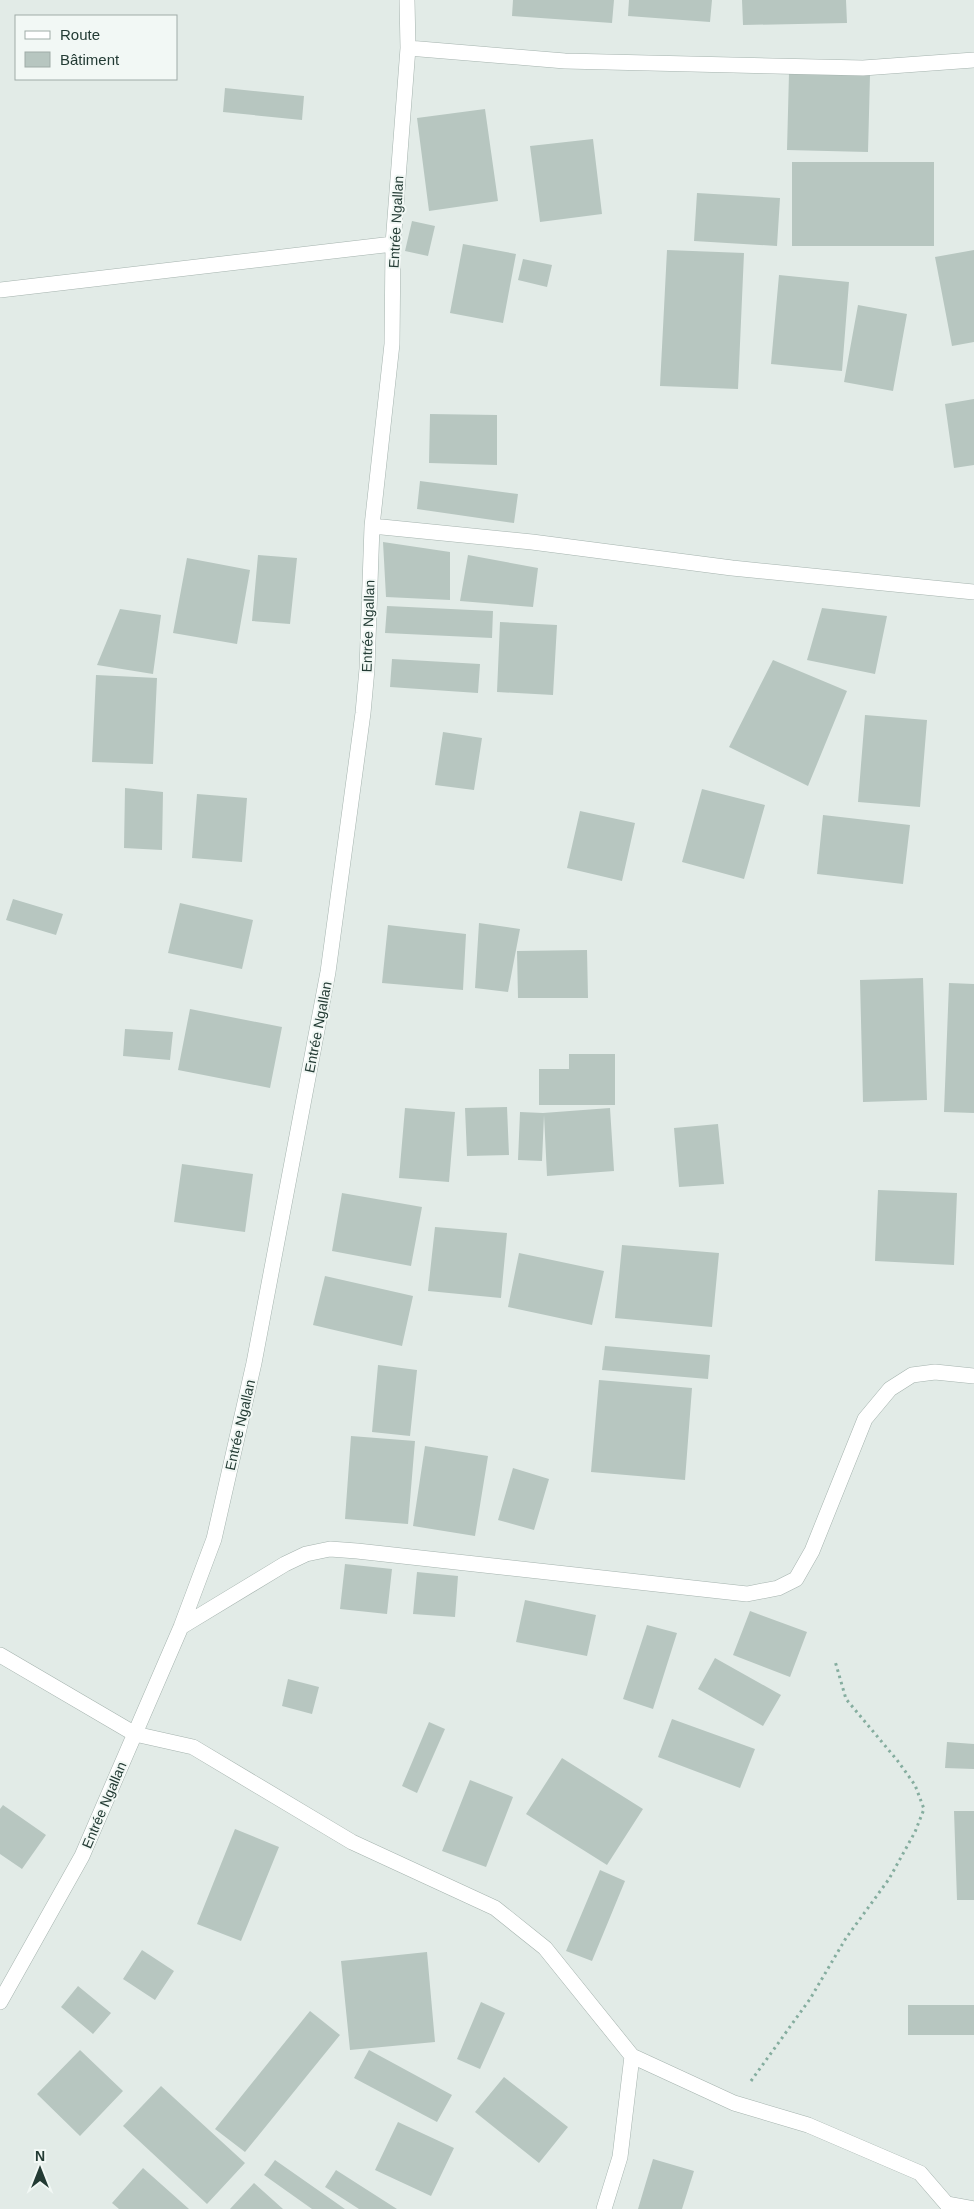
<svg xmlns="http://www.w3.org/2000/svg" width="974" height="2209" font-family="Helvetica,sans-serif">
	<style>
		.building { fill: #b7c6c0 }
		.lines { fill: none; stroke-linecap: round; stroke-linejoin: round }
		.minor-casing { stroke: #a5b3ae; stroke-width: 16 }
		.path { stroke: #85ad9f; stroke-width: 3; stroke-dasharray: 2.5 4; stroke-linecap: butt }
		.minor { stroke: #fff; stroke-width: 15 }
		.labels { text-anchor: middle; stroke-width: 4; stroke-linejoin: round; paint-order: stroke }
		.street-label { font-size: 14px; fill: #233b34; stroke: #f2f8f5 }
	</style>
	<rect width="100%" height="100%" fill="#e2ebe7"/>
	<path class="building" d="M513,0H614L612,23L512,16Z
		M629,0H712L710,22L628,16Z
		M742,0H846L847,23L743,25Z
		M789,73L870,75L868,152L787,150Z
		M225,88L304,96L302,120L223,112Z
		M485,109L498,201L429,211L417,118Z
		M593,139L602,214L540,222L530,146Z
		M792,162H934V246H792Z
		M697,193L780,198L777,246L694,241Z
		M412,221L435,226L428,256L405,251Z
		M463,244L516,254L503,323L450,313Z
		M667,250L744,253L738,389L660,386Z
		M974,250V342L952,346L935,257Z
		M523,259L552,265L547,287L518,280Z
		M779,275L849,282L842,371L771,364Z
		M858,305L907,314L893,391L844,382Z
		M974,399V465L954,468L945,404Z
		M430,414L497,415V465L429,463Z
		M420,481L518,494L514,523L417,509Z
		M383,542L450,552V600L386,597Z
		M258,555L297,558L290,624L252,621Z
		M468,555L538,568L533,607L460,601Z
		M187,558L250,570L237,644L173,633Z
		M387,606L493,611L492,638L385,633Z
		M822,608L887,616L875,674L807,660Z
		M120,609L161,615L153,674L97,665Z
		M500,622L557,625L553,695L497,692Z
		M392,659L480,664L478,693L390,687Z
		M773,660L847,691L808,786L729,747Z
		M96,675L157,678L153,764L92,762Z
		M865,715L927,720L920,807L858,802Z
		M443,732L482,738L474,790L435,785Z
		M125,788L163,792L162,850L124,848Z
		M702,789L765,805L744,879L682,862Z
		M197,794L247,798L242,862L192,858Z
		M580,811L635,823L622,881L567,868Z
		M823,815L910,825L903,884L817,874Z
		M13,899L63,914L56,935L6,920Z
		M180,903L253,920L242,969L168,953Z
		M479,923L520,929L508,992L475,988Z
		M388,925L466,934L463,990L382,983Z
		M587,950L588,998H518L517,951Z
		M923,978L927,1100L863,1102L860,980Z
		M949,983L974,984V1113L944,1112Z
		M190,1009L282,1027L270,1088L178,1070Z
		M125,1029L173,1032L170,1060L123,1056Z
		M569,1054H615V1105H539V1069H569Z
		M507,1107L509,1155L467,1156L465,1108Z
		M405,1108L455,1112L449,1182L399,1178Z
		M610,1108L614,1171L547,1176L544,1115L542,1161L518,1160L520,1112L543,1113Z
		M718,1124L724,1184L679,1187L674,1128Z
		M182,1164L253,1174L245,1232L174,1222Z
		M878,1190L957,1193L954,1265L875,1261Z
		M342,1193L422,1207L411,1266L332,1251Z
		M435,1227L507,1233L501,1298L428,1291Z
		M622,1245L719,1253L712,1327L615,1318Z
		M519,1253L604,1271L592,1325L508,1307Z
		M325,1276L413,1296L402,1346L313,1325Z
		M605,1346L710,1355L708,1379L602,1370Z
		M378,1365L417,1370L410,1436L372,1432Z
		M599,1380L692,1388L685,1480L591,1472Z
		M351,1436L415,1441L408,1524L345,1519Z
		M425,1446L488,1456L475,1536L413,1526Z
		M513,1468L549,1479L534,1530L498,1520Z
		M345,1564L392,1569L387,1614L340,1609Z
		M417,1572L458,1576L455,1617L413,1614Z
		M525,1600L596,1615L587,1656L516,1642Z
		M750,1611L807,1632L790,1677L733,1655Z
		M647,1625L677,1633L653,1709L623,1699Z
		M715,1658L781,1695L763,1726L698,1689Z
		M288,1679L319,1687L312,1714L282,1706Z
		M672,1719L755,1749L740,1788L658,1757Z
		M429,1722L445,1729L417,1793L402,1786Z
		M947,1742L974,1744V1769L945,1768Z
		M562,1758L643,1809L607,1865L526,1814Z
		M470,1780L513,1797L486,1867L442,1851Z
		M3,1805L46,1835L22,1869L0,1854V1809Z
		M954,1811H974V1900H957Z
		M235,1829L279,1847L241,1941L197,1924Z
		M600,1870L625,1881L592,1961L566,1951Z
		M142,1950L174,1971L155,2000L123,1979Z
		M427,1952L435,2042L350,2050L341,1961Z
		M78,1986L111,2013L93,2034L61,2007Z
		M481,2002L505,2013L480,2069L457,2059Z
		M908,2005H974V2035H908Z
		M310,2011L340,2035L245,2152L215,2129Z
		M80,2050L123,2091L80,2136L37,2094Z
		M369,2050L452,2095L437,2122L354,2078Z
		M504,2077L568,2127L539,2163L475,2112Z
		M161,2086L245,2163L207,2204L123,2126Z
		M398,2122L454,2148L431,2196L375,2170Z
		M653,2159L694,2171L682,2209H638Z
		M275,2160L345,2209H312L264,2175Z
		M143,2168L189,2209H119L112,2203Z
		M336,2170L397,2209H359L325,2187Z
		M254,2183L283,2209H230Z"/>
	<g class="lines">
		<g class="minor-casing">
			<path id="minor" d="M408,48L565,61L863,68L974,60
				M0,290L393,244
				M372,526L532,542L732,568L974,592
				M181,1627L285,1564L306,1554L330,1549L357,1551L747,1594L778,1588L796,1579L812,1551L865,1419L890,1389L912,1375L935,1372L974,1376
				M0,1655L135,1734L193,1747L352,1842L495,1908L545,1948L632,2056L620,2157L604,2209
				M0,2002L82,1856L181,1627L214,1539L254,1363L328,972L363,713L367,669L372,526L392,344L393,244L408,48L407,0
				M632,2056L734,2103L808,2125L920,2173L951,2209
				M948,2204L974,2209"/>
		</g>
		<path class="path" d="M751,2081L810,1999L846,1938L889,1879L915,1832L924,1809L915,1785L897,1760L846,1699L835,1661"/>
		<use href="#minor" class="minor"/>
	</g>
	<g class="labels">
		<g class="street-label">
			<text transform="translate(396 222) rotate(-87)" y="5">Entrée Ngallan</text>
			<text transform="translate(368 626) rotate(-88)" y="5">Entrée Ngallan</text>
			<text transform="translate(318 1027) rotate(-79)" y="5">Entrée Ngallan</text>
			<text transform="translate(240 1425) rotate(-77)" y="5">Entrée Ngallan</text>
			<text transform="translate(104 1805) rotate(-67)" y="5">Entrée Ngallan</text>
		</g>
	</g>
	<rect x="15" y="15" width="162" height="65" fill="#f2f8f5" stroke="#9faca8"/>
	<rect x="25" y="31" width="25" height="8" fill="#ffffff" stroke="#9faca8"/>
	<text x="60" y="40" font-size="15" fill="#233b34">Route</text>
	<rect x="25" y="52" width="25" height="15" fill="#b7c6c0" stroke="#9faca8"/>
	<text x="60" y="65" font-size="15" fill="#233b34">Bâtiment</text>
	<g transform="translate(40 2169)" stroke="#f2f8f5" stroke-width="4" paint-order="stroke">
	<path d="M0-4L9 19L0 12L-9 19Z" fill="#233b34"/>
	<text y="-8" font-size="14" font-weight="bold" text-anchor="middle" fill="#233b34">N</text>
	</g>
</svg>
